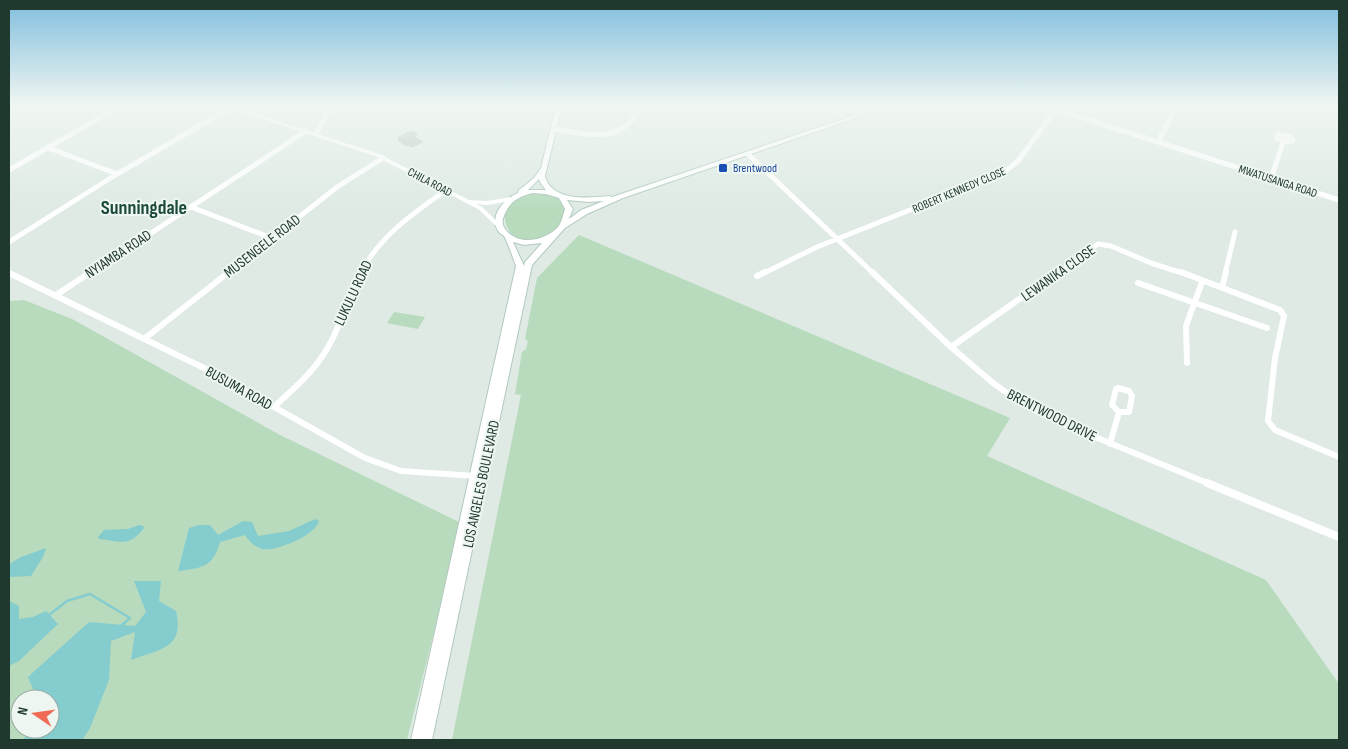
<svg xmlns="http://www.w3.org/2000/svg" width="1348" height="749" font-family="'Sofia Sans Condensed',sans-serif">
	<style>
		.green { fill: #b7dbbc; fill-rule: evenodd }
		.water { fill: #85cccf }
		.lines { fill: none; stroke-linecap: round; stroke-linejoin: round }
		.stream { stroke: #85cccf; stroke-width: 2.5 }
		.building { fill: #b3c4bc; stroke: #b1c3b9 }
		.secondary-casing { stroke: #b1c9be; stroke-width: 2 }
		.minor-far2 { stroke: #fff; stroke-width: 5 }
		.minor-far1 { stroke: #fff; stroke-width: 6 }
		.minor { stroke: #fff; stroke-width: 8 }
		.tertiary { fill: #fff; fill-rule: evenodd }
		.secondary { fill: #fff; fill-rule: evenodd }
		.transit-dot { fill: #1a4fb4; stroke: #eef6f1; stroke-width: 2 }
		.labels { text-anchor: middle; stroke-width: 4; stroke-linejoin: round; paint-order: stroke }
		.far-transit-label { font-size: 12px; fill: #164399; stroke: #eef6f1; text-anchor: start }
		.far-street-label { font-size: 12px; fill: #20392f; stroke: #eef6f1 }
		.street-label { font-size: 15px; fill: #20392f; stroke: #eef6f1 }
		.district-label { font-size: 20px; font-weight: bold; fill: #1c4a3a; stroke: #eef6f1 }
	</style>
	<rect width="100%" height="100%" fill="#deeae3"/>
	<path class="green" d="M535,193C540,193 545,193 550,194C587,205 544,256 515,237C504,229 500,209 513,200C519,196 528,194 535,193Z
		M579,235L1010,418L987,456L1266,580L1339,684V740H452L521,395L515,394L522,352L526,349L528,341L525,339L537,278Z
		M24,300L72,319L280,435L461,523L407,740H9V301ZM20,699H50V729H20Z
		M394,312L425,317L418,329L387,323Z"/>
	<path class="water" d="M315,519L319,521C316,535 276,552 262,549C253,546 250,542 245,535L220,542C213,568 201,568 178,571L189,528L199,525H210L218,535L243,521L252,522L258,536L289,531Z
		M139,525L143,526L144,528C129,548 120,541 99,539L98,537L104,530L128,529Z
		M46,548L43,557L31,576L9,577V564L21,557Z
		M134,581H161L159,601L176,611C185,649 159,649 131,660L135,632L111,641L109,680L90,728L82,740H22L36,729H50V699H37L28,677L89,622L135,626L146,612Z
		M9,601L19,606V619L33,617L46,611L58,624L19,661L9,666Z"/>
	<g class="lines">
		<path class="stream" d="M49,615L67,601L90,594L130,618L122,625"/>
	</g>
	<path class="building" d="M411,131L418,134L414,136L423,142L412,147L409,145L406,146L398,140L399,137Z"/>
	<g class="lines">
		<g class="secondary-casing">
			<path id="secondary" d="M556,106H562L545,176C552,202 588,198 609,196L612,197L849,117L870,106H879L853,119L623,198L587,214L565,228L532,265L432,740H411L516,266C513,258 508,243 504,236C502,234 499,233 498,231C489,215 504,199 518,193L519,190L534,178L541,168ZM539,179L541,184L546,190H528ZM533,193L546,194L559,198L565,209C563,215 562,222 558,227C546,240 519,247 506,230C502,226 502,220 504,216C509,202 519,196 533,193ZM567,200L589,202L604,201L581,210L569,219L573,209ZM513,242L524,245L542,243L525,262L524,266Z"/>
		</g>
		<path class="minor-far2" d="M842,106L864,112
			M1046,106L1339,200
			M1170,106L1180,109L1184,106
			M554,129C574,132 603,140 621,129C630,124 637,114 643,106
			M316,134L331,106
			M1278,134L1291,137L1293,141L1286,142L1277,138Z
			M1158,142L1175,109
			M49,148L117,174
			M748,154L874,274
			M9,170L120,106
			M1271,179L1283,142
			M191,207L274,239
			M9,242L117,174L230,108
			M89,274L306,131
			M227,274L337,187L383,158
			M360,274C378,238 413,213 445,191
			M762,274L817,247L1003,173L1018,161L1058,106
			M1056,274L1098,244L1111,246L1151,263L1185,274
			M1225,274L1235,232"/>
		<path class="minor-far1" d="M872,272L951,347L993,383L1020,402L1068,426L1210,484
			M1181,272L1280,310L1284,316L1275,358L1268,421L1275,430L1339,457
			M9,273L210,371L365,458L401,471L476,476
			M757,276L765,272
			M1138,283L1267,328
			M1222,288L1226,272
			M56,295L91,272
			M144,339L229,272
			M951,347L1058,272
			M1187,363L1186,326L1202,282
			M1118,388L1129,391L1132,396L1129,412H1119L1112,405L1116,389Z
			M274,407C294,388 315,371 328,347C342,323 348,297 360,272
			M1110,444L1119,412"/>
		<path class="minor" d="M1207,483L1339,537"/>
		<path class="tertiary" d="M223,106H231L379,154L469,200L487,201L511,197L514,199L511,201L487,205L476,204L482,207L502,226L499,228L497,227L478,209L375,156Z"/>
		<use href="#secondary" class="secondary"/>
	</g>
	<linearGradient id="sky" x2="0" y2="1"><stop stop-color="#80bede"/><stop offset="0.5" stop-color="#f0f6f2"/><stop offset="1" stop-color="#f0f6f2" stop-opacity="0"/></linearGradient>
	<rect width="1348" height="211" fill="url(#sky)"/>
	<rect class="transit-dot" x="718" y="163" width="10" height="10" rx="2.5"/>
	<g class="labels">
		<g class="far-transit-label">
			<text x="733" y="172">Brentwood</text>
		</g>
		<g class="far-street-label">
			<text transform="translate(1278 181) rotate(18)" y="4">MWATUSANGA ROAD</text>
			<text transform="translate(430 182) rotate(28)" y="4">CHILA ROAD</text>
			<text transform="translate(959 190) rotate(-23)" y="4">ROBERT KENNEDY CLOSE</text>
		</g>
		<g class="street-label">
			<text transform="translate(262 246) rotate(-38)" y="5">MUSENGELE ROAD</text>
			<text transform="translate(118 254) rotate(-33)" y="5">NYIAMBA ROAD</text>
			<text transform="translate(1058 273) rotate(-35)" y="5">LEWANIKA CLOSE</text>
			<text transform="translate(353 293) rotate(-65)" y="5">LUKULU ROAD</text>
			<text transform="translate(239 388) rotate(29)" y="5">BUSUMA ROAD</text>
			<text transform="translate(1052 415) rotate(27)" y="5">BRENTWOOD DRIVE</text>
			<text transform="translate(481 484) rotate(-78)" y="5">LOS ANGELES BOULEVARD</text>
		</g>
		<g class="district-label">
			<text x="144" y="214">Sunningdale</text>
		</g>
	</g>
	<rect width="1348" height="749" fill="none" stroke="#20392f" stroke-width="20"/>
	<g transform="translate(35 714) rotate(283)"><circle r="24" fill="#eef6f1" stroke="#9caaa3"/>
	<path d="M0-4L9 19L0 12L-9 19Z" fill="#f06b55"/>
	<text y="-8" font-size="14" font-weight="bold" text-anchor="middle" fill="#20392f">N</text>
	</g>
</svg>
